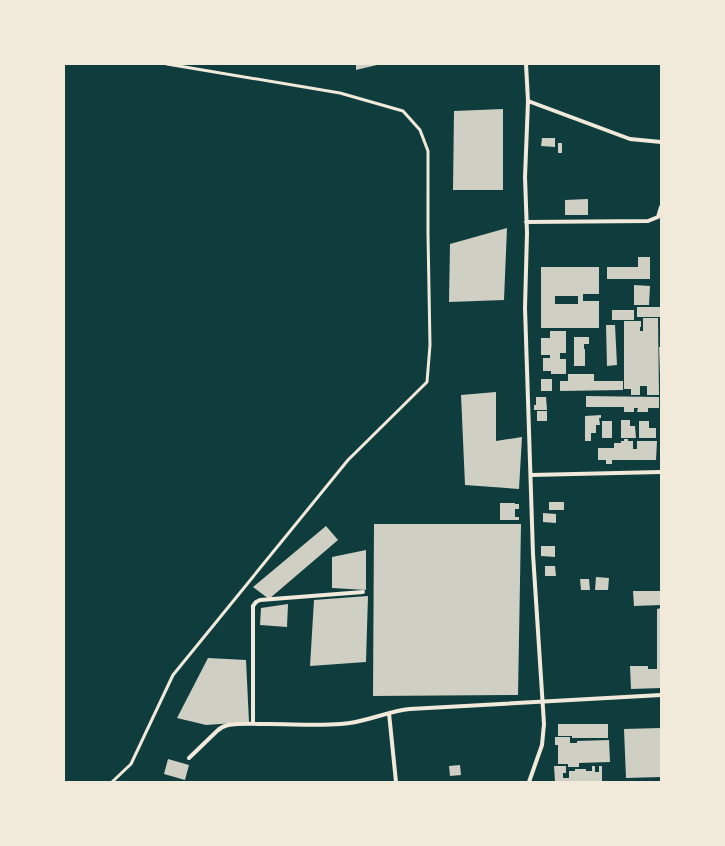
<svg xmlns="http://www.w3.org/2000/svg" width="725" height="846" font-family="'Space Grotesk',sans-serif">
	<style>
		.building { fill: #cfcfc3; fill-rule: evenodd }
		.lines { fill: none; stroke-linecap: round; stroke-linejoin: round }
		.service { stroke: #f1e9da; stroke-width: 3 }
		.minor { stroke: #f1e9da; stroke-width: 4 }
	</style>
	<rect width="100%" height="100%" fill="#0f3d3e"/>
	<path class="building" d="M356,64H377V65L356,70Z
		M503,109V190H453L454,111Z
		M542,138H555V147L541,146Z
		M558,143H562V153H558Z
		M588,199V215H565V200Z
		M507,228L504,300L449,302L450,244Z
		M638,257H650V279H607V267H638Z
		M541,267H599V294H583V301H599V328H541ZM555,296H578V304H555Z
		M634,285L650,286L649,305H634Z
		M637,307H660L661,317H637Z
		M612,310H634V320H612Z
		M643,318H658L659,395H647V386H640V395H631V389H624V321H641V327H640V331H643Z
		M606,325H615L617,365L607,366Z
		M550,331H566V353H560V359H566V374H551V371H543V358H550V355H541V338H550Z
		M574,337H589V344H584V349H585V366H574Z
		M659,347H661V376H660Z
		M568,374H594V381H623V390L560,391V381H568Z
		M541,379H552V391H541Z
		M496,392V441L522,437L519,489L465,485L461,395Z
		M586,396L659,397V408H648V412H637L638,408H634V412H624V407H586Z
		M536,397H546L547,410H534V405H536Z
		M537,411H547V421H537Z
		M601,415V418H599L600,425H596V433H591V441H585V416Z
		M621,420H630V426H635L636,438H621Z
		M602,421H612V438H602Z
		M639,421H649V428H656V438H639Z
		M624,439H628V441H633V449H637V441H657L656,460H612V464H606V460H598V448H614V443H621V441H624Z
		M549,502H564V510H549Z
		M500,503H515V504H519V509H515V517H519V520H500Z
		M543,513L556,514V523L543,522Z
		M374,524H521L518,695L373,696Z
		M326,526L338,540L269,599L253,587Z
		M541,546H555V557L541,556Z
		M366,550V590L332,588V557Z
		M545,566H555L556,576H545Z
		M596,577L609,578L608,590H595Z
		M580,579H589L590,590H581Z
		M633,591H661V605L634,606Z
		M368,596L366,662L310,666L314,600Z
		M288,604L287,627L260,625L261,608Z
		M661,608V688L631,689L630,666H648V669H657V609Z
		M208,658L246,660L249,722L206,725L177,718Z
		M558,724H608V738H572V736H558Z
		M661,728V777L626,778L624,729Z
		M555,737H570V743H577V741L609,740L610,762L579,763V767H568V764H558V745H555Z
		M168,759L189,765L185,780L164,774Z
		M460,765L461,775L450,776L449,766Z
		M554,766H566V773H563V778H569V771H575V769H586V771H592V766H595V772H599V766H602V782H555Z"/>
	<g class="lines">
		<path class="service" d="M112,782L131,764L173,675L348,460L427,382L430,345L428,234V151L420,130L403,111L340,93L167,64"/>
		<path class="minor" d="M526,64L528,101L525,177L527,233L525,308L533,554L544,724L542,745L529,782
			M528,101L630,139L661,142
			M526,222L648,221L658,217L661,207
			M531,475L661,472
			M389,713L396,782
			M253,723V606L256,602L260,600L363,592
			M189,758L217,731C220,728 224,726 228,725C240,723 255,724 268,724C292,724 317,726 341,724C365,723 387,711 410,709L661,695"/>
	</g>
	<rect width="725" height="846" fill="none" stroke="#f1e9da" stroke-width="130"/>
</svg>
